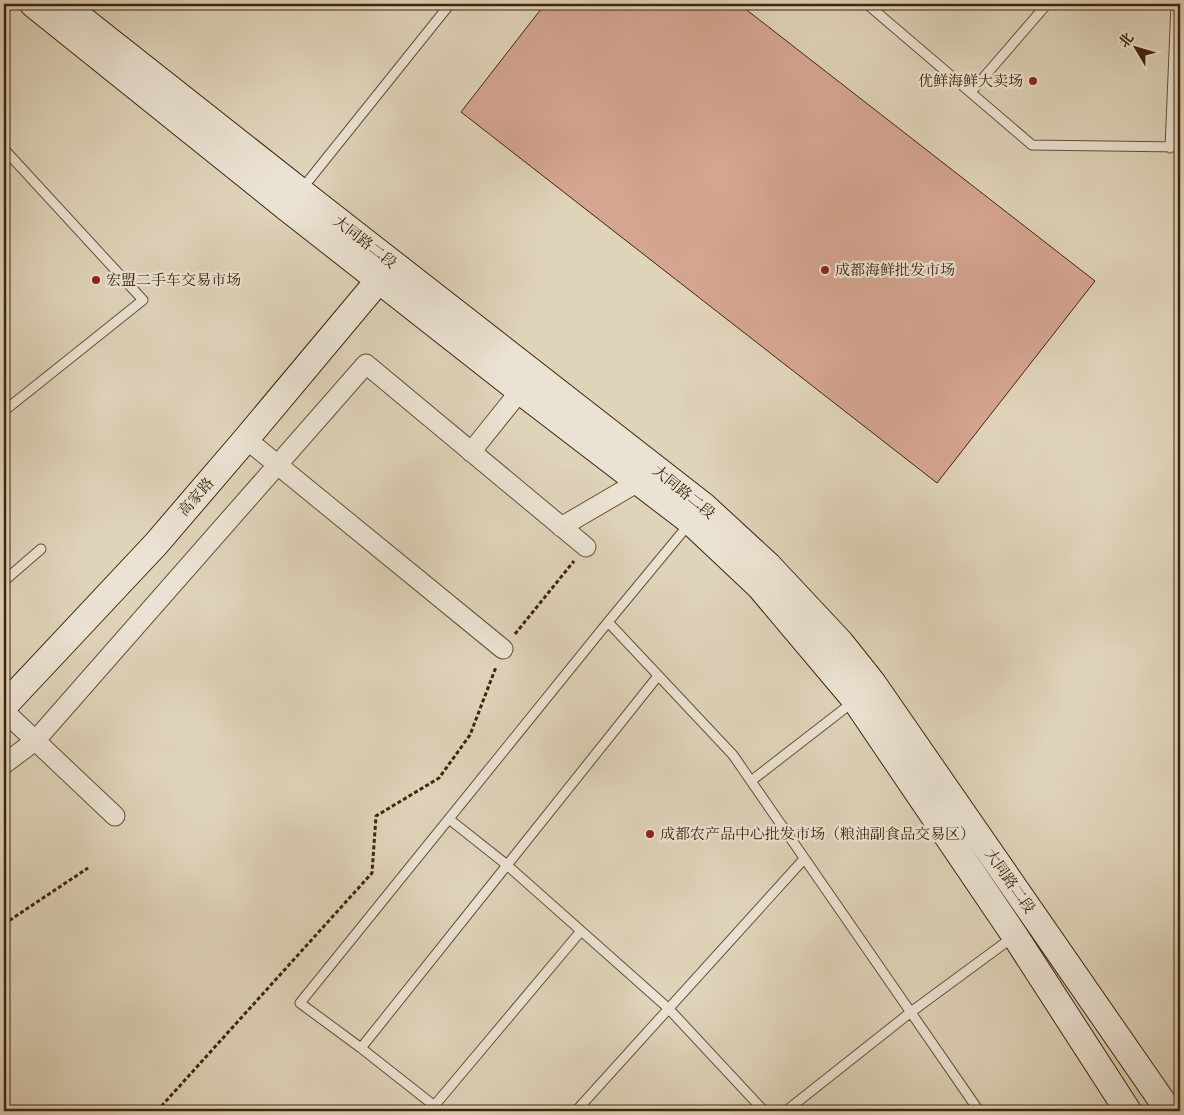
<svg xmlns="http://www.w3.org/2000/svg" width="1184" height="1115" font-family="'Old Standard TT','Noto Serif SC',serif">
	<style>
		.building { fill: #d5a591; stroke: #3f250b }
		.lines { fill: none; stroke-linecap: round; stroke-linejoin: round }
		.lane-casing { stroke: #675037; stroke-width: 11 }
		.street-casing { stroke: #675037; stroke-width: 21 }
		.secondary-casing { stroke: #3f250b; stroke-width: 28 }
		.path { stroke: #3f250b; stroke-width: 3; stroke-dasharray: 4 2.5; stroke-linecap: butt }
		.lane { stroke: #eae2d2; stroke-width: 9 }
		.street { stroke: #eae2d2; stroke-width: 19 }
		.secondary { stroke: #eae2d2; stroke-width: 26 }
		.poi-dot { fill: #8f2418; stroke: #eae2d2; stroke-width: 2 }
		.labels { text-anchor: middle; stroke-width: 4.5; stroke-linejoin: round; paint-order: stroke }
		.poi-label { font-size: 15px; fill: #3f250b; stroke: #eae2d2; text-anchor: start }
		.street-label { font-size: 15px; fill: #3f250b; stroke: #eae2d2 }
	</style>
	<rect width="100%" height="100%" fill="#dfd3ba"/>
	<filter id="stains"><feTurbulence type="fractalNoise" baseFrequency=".004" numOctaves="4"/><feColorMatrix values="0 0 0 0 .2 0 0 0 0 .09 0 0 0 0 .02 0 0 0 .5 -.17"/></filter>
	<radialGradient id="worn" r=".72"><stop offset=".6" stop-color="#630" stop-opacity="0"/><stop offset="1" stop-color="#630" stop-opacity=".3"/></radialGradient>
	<path class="building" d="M545,4H739L1095,281L937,483L461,112Z"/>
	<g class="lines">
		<g class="lane-casing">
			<path id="lane" d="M867,4L1032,145L1180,147
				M971,92L1047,4
				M1170,148L1176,4
				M4,149L143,300L4,411
				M301,190L450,4
				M689,524L608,622L733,755L979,1111
				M4,581L41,549
				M751,781L853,702
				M449,819L507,865L668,1008L764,1111
				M361,1048L300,1003L608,622
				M434,1106L581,931
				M441,1111L361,1048L658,676
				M576,1111L804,859
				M786,1111L911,1012L1013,937"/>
		</g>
		<g class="street-casing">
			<path id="street" d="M246,439L503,649
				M471,452L520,391
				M561,527L638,482
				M4,711L115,816
				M4,764L35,741L366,364L586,547"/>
		</g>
		<g class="secondary-casing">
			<path id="secondary" d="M33,4L287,208L520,391L691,522L759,586L855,700L1015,936L1128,1111
				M63,4L300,191L704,506L768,565L841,643L872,682L1169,1111
				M4,706L156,544L246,439L379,280"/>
		</g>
		<path class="path" d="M515,634L574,561
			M4,924L88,868
			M157,1111L372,873L376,816L439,778L470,735L496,667"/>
		<use href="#lane" class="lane"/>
		<use href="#street" class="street"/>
		<use href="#secondary" class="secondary"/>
	</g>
	<g class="poi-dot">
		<circle cx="1033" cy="81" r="5"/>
		<circle cx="825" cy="270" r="5"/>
		<circle cx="96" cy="280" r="5"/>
		<circle cx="650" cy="834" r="5"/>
	</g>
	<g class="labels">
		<g class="poi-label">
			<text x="1023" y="86" text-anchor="end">优鲜海鲜大卖场</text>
			<text x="835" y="275">成都海鲜批发市场</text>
			<text x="106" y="285">宏盟二手车交易市场</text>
			<text x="660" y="839">成都农产品中心批发市场（粮油副食品交易区）</text>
		</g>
		<g class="street-label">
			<text transform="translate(365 242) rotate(38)" y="5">大同路二段</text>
			<text transform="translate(684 492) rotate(39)" y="5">大同路二段</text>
			<text transform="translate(196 497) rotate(-49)" y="5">高家路</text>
			<text transform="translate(1010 881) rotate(55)" y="5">大同路二段</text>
		</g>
	</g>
	<rect width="1184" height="1115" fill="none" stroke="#dfd3ba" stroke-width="20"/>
	<rect x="5" y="5" width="1174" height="1105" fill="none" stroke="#3f250b" stroke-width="2.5"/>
	<rect x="10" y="10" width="1164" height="1095" fill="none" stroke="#3f250b"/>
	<g transform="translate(1136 48) rotate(308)" stroke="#eae2d2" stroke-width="4" paint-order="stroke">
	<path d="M0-4L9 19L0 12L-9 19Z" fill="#3f250b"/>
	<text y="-8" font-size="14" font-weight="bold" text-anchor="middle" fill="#3f250b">北</text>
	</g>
	<rect width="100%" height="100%" filter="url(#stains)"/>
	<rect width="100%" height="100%" fill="url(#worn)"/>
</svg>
